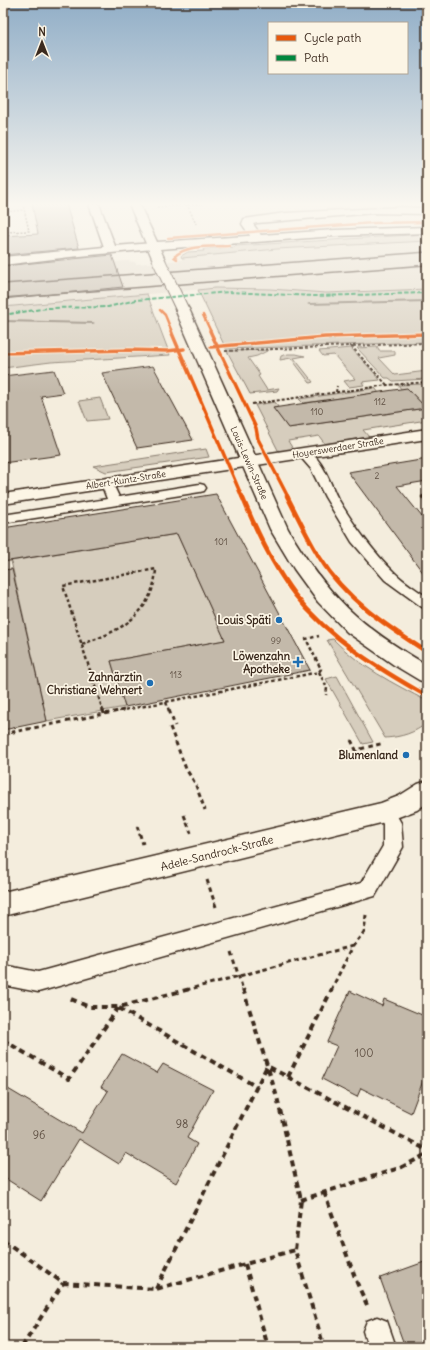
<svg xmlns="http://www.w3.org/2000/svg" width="430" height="1350" font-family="Delius,sans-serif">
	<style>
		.built { fill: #e5ddce }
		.green { fill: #d6cdbd; stroke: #887c6e }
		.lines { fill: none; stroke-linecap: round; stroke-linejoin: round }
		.stream { fill: #817466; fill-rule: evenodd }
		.building { fill: #c3b9aa; stroke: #3b2a1e }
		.lane-casing { stroke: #3b2a1e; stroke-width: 3 }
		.street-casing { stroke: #3b2a1e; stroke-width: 3 }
		.secondary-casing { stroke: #3b2a1e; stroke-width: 3 }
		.path-far4 { stroke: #3b2a1e; stroke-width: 1.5; stroke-dasharray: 2 1.5; stroke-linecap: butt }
		.path-far3 { stroke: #3b2a1e; stroke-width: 2; stroke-dasharray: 3 2; stroke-linecap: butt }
		.path-far2 { stroke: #3b2a1e; stroke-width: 2.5; stroke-dasharray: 3.5 2.5; stroke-linecap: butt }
		.path-far1 { stroke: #3b2a1e; stroke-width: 3; stroke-dasharray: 4.5 3.5; stroke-linecap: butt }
		.path { stroke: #3b2a1e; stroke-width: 4; stroke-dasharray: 6 4.5; stroke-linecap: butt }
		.lane { fill: #fcf5e5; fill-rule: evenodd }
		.street { fill: #fcf5e5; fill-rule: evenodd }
		.secondary { fill: #fcf5e5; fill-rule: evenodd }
		.rail { stroke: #3b2a1e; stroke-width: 1.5 }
		.secondary-bridge-casing { stroke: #3b2a1e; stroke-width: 14; stroke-linecap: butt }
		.secondary-bridge { stroke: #fcf5e5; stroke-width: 12 }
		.quiet { stroke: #00873e; stroke-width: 2; stroke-dasharray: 4.5 2; stroke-linecap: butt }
		.cycleway-far2-casing { stroke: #fcf5e5; stroke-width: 4 }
		.cycleway-far1-casing { stroke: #fcf5e5; stroke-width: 5.5 }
		.cycleway-casing { stroke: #fcf5e5; stroke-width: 7 }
		.cycleway-far2 { stroke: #e8590c; stroke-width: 2.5 }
		.cycleway-far1 { stroke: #e8590c; stroke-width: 3.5 }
		.cycleway { stroke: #e8590c; stroke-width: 4.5 }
		.poi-dot { fill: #1f6fb2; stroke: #fcf5e5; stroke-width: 1.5 }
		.labels { text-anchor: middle; stroke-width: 3.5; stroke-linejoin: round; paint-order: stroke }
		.number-label { font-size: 9px; fill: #5d4e41 }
		.far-street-label { font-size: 9px; fill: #3b2a1e; stroke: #fcf5e5 }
		.poi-label { font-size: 11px; font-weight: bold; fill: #3b2a1e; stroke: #fcf5e5; text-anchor: end }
		.street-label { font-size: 11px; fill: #3b2a1e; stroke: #fcf5e5 }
		.near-number-label { font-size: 11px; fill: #5d4e41 }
	</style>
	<rect width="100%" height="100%" fill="#f4eddd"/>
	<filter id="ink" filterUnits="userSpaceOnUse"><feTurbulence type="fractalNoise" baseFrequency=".025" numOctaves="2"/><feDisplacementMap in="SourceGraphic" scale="8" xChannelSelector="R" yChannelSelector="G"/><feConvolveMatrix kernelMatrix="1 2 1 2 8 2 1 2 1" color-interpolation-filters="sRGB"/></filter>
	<g filter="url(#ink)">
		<path class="built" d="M427,241V289L326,293L270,289L215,288L3,307V272L126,261L135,262L136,264L182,260V258L199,256L277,249Z"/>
		<path class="green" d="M427,234V241L277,249L182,258L181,256L188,252L204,251L203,249L235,247V246Z
			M215,288L270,289L326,293L427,289V342L226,349L198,290Z
			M147,294L170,355L51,362L3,368V307Z
			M377,347L379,351H395V355L379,358L395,375L427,371V379L393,381L389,378H385L357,348Z
			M351,348L377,376L380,380L362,382L364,385L349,387L344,381L355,379L334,355L323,356L319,351Z
			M269,350L257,356L248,358L260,375L258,376L267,390L279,388L277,391L250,394L227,351Z
			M288,354H296L305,356L294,358L313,382L310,383L291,358L280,360L281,356Z
			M424,384L427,385V420L363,430L369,437L325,444L319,436L288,441L293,449L279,452L255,405L275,402L278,407L274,408L288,428L426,408L408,389L402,390L398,385Z
			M375,388L379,393L303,403L299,399Z
			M100,398L108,419L87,421L79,401Z
			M206,449L209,457L106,472L93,466Z
			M177,534L225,640L111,661L125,707L47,721L11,561Z
			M333,639C359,666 394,684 427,701V723C414,733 402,737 385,738L327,640Z
			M337,676L373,742L363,744L326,679Z"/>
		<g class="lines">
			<path class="stream" d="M427,300V302L309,305L307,304L309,303Z
				M3,320L93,322L95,323L93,324L3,322Z"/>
		</g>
		<path class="building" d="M32,204H66L79,248L3,255V236L38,234Z
			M112,255L123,287L3,299V266Z
			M153,366L193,440L137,448L102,373Z
			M54,370L63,393L41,396L61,455L3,463V376Z
			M407,388L426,408L288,428L273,408Z
			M427,459V481L397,486L427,523V578L348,472Z
			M216,494L310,670L125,707L111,661L225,640L177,534L3,562V528Z
			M12,569L47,721L3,730V570Z
			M350,991L382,1006L384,999L427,1017V1070L411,1113L361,1088L357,1097L322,1079L337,1046L327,1042Z
			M122,1054L157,1073L163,1064L213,1090L187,1138L197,1144L176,1183L126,1153L119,1164L79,1139L41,1201L3,1177V1086L82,1133L108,1091L101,1087Z
			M427,1261V1347H405L380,1278Z"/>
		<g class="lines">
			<g class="lane-casing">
				<path id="lane" d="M304,450C321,454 330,483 337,497C353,524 372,551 395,573C404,582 416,589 427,597V609L422,607L385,580L352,542L325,497L311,469L298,454L300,451Z
					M107,479L111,480L119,497L200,484L204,485L206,488L204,491L200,492L3,523V515L107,499L101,483L103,480Z
					M385,805L392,807L401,823L403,847L375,896L38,992L3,985V965L38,972L361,883L383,846V824L376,812L378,807Z
					M377,1317L387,1321L396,1347H368L363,1331L367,1321Z"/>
			</g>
			<g class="street-casing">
				<path id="street" d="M89,204H99L115,246L153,243L157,244L159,246L157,248L153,249L70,257L3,265V257L104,247Z
					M401,207L427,208V214L374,213L257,223L253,224L263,238L261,240H253L242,224L244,219L285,213Z
					M427,429V439L3,504V494Z
					M427,781V803L417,810L385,822L3,916V892L381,803L399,796L418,784Z"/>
			</g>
			<g class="secondary-casing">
				<path id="secondary" d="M129,204H139L157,242L335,230L427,227V233L335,236L160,249L165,260L163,263H155L153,260Z
					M182,305L187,306L189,309L288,529C327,596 361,627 427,665V683L419,680L394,665L347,632L318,602L294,569L270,529L175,309L177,306Z"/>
			</g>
			<path class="path-far4" d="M187,204L196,224
				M157,207L204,204
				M3,212L24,210
				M3,232L29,231L23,204"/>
			<path class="path-far3" d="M225,351L351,346
				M387,385L351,346L427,343
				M336,392L337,386
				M252,404L388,385L427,382
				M422,497L427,493"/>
			<path class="path-far2" d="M423,496L422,497L427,505
				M82,644C121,631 153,614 156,569L63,586L103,711
				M319,672L327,688L326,695
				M166,702L169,711
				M119,711L319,672L321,669L306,639L319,636"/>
			<path class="path-far1" d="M103,710L104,714
				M169,710L175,726
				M170,727L186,769L195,783L205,810
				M3,734L124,710
				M351,740L356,750L384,743
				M184,815L191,833
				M137,826L143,844
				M3,827L8,855
				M207,880L216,907
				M231,952L243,990
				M186,990L353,946
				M331,990L353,946L364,932L366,915"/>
			<path class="path" d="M243,989L277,1097L301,1200L295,1250L324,1347
				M71,999L89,1007H119L190,989
				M119,1008L257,1087
				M3,1040L69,1079L118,1008
				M288,1077L332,989
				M324,1192L357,1283L367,1305
				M301,1200L402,1167L427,1154
				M3,1240L63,1283L156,1289L295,1250
				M245,1264L268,1347
				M156,1289L267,1066L427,1150
				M22,1347L63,1283"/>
			<use href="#lane" class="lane"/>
			<use href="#street" class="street"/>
			<use href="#secondary" class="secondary"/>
			<path class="rail" d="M3,284L427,252
				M3,298L427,265"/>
			<g class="secondary-bridge-casing">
				<path id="secondary-bridge" d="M159,261L182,309"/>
			</g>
			<use href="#secondary-bridge" class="secondary-bridge"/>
			<path class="quiet" d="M3,315L47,308L108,307L136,300L229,292L314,296L427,293"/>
			<g class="cycleway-far2-casing">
				<path id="cycleway-far2" d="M168,238L373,223L427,222
					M177,259L174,257C187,244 212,247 229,246
					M160,310L165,315L172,332
					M203,315L211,332"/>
			</g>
			<g class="cycleway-far1-casing">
				<path id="cycleway-far1" d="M171,331L242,497
					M210,331L256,428L258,439L288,497
					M211,347L325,337L427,334
					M3,353L129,350L167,351L184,349"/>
			</g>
			<g class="cycleway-casing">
				<path id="cycleway" d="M242,496C256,530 272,565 295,595C330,639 379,669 427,696
					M287,496C298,517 308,539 320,558C345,599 388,627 427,652"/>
			</g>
			<use href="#cycleway-far2" class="cycleway-far2"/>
			<use href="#cycleway-far1" class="cycleway-far1"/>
			<use href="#cycleway" class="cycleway"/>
		</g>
	</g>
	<linearGradient id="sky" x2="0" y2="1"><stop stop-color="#91aec7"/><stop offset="0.52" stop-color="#faf7f0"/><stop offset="1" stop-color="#faf7f0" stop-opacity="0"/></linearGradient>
	<rect width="430" height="393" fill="url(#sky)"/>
	<g class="poi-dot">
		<circle cx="279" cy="620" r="4"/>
		<path d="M296 656h4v4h4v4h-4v4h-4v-4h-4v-4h4z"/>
		<circle cx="150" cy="683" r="4"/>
		<circle cx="406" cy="755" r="4"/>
	</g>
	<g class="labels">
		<g class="number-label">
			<text x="380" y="405">112</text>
			<text x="317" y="415">110</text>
			<text x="377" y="479">2</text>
			<text x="221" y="545">101</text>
			<text x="276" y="644">99</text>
			<text x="176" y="678">113</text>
		</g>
		<g class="far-street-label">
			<text transform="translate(338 448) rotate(-9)" y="3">Hoyerswerdaer Straße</text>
			<text transform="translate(249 463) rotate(66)" y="3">Louis-Lewin-Straße</text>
			<text transform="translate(126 480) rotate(-9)" y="3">Albert-Kuntz-Straße</text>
		</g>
		<g class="poi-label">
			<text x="271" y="624">Louis Späti</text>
			<text x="290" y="660">Löwenzahn<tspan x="290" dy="13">Apotheke</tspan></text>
			<text x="142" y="681">Zahnärztin<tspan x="142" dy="13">Christiane Wehnert</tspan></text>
			<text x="398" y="759">Blumenland</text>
		</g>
		<g class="street-label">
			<text transform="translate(217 853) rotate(-14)" y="4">Adele-Sandrock-Straße</text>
		</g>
		<g class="near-number-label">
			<text x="364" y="1057">100</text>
			<text x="182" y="1128">98</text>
			<text x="39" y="1139">96</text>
		</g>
	</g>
	<rect width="430" height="1350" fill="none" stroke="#fcf5e5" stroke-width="16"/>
	<rect x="8" y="8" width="414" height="1334" fill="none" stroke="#3b2a1e" stroke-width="1.5" filter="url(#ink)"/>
	<rect x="268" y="22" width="140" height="52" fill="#fcf5e5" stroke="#afa495"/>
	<rect x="276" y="35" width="20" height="6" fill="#e8590c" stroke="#afa495"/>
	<text x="304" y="42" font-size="12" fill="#3b2a1e">Cycle path</text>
	<rect x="276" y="55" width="20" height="6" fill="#00873e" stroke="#afa495"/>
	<text x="304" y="62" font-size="12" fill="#3b2a1e">Path</text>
	<g transform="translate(42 42)" stroke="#fcf5e5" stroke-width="3" paint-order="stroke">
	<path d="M0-3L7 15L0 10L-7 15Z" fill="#3b2a1e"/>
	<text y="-6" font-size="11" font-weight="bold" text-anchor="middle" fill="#3b2a1e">N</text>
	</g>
</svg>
